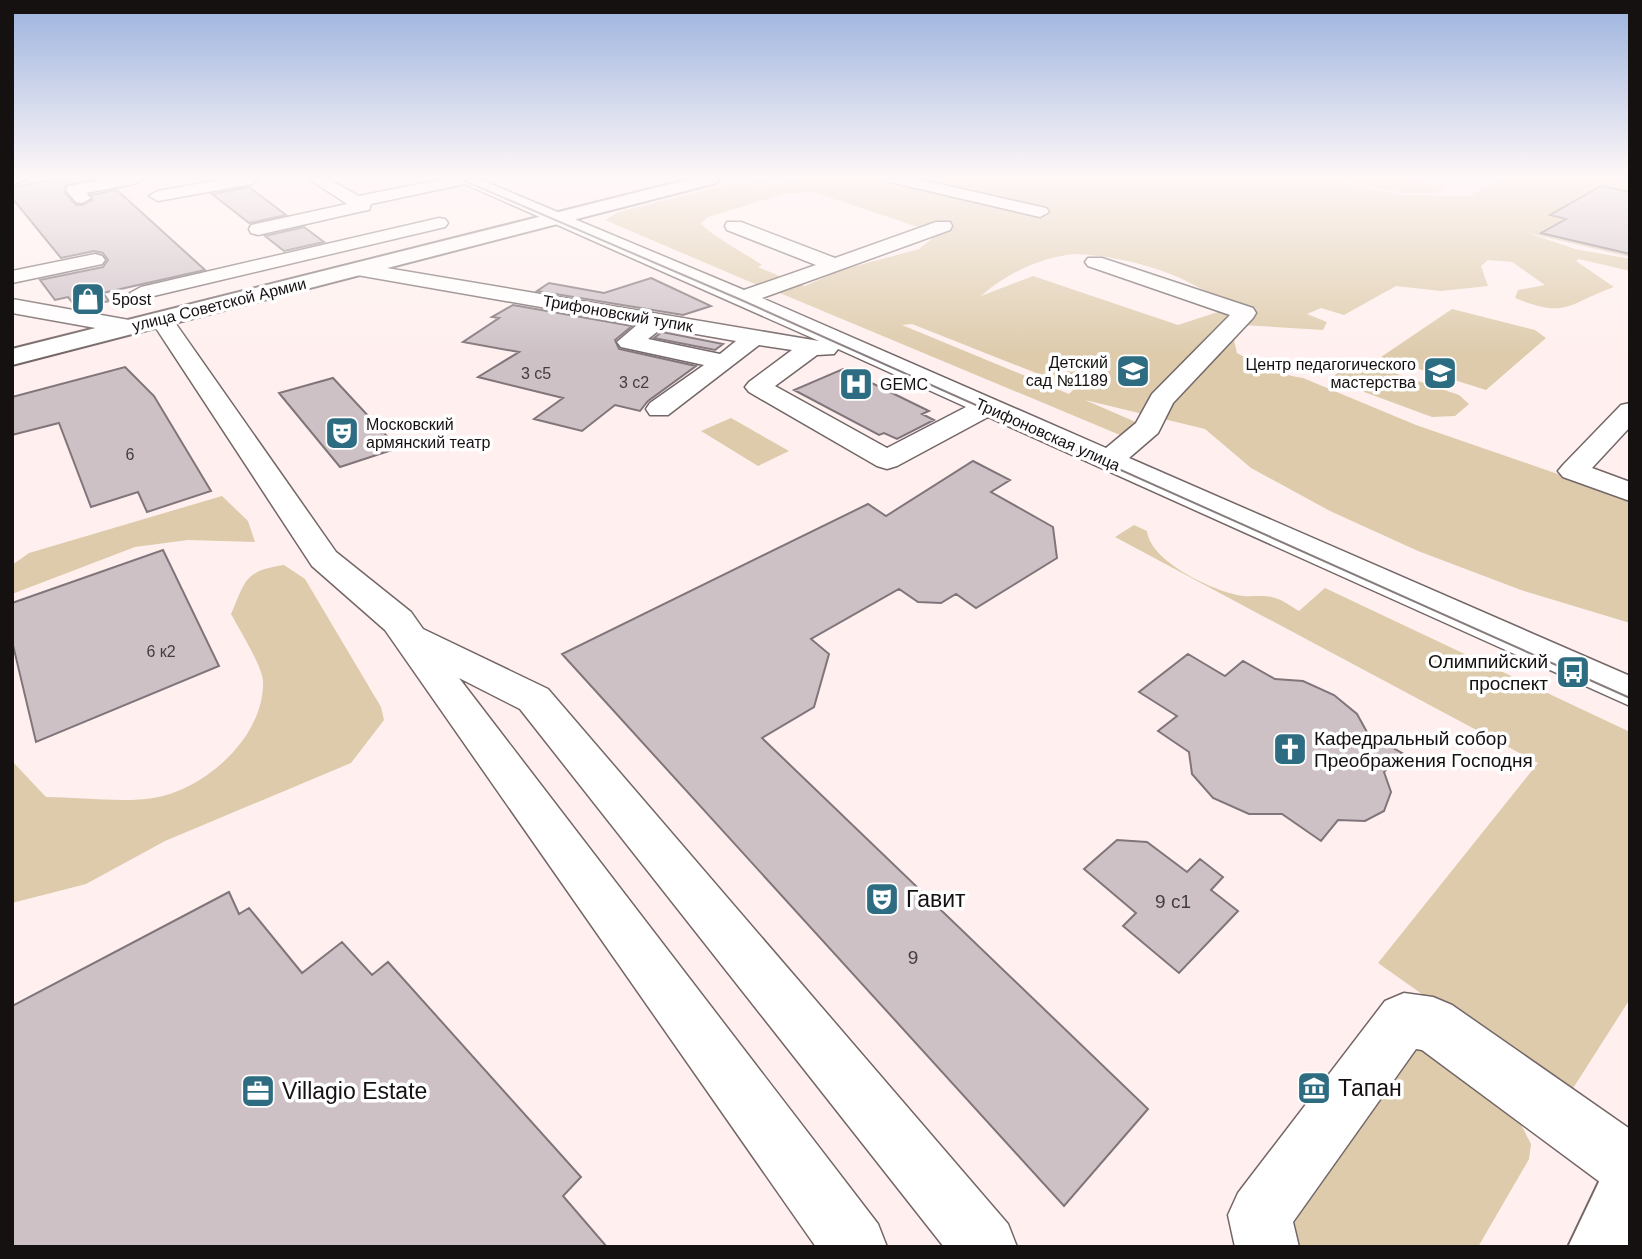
<svg xmlns="http://www.w3.org/2000/svg" width="1642" height="1259" font-family="Arial,sans-serif">
	<style>
		.green { fill: #ddcbab; fill-rule: evenodd }
		.building { fill: #cdc1c6; stroke: #80757a; stroke-width: 2 }
		.lines { fill: none; stroke-linecap: round; stroke-linejoin: round }
		.minor-casing { stroke: #736666; stroke-width: 3 }
		.major-casing { stroke: #736666; stroke-width: 4 }
		.minor { fill: #fff; fill-rule: evenodd }
		.major { fill: #fff; fill-rule: evenodd }
		.tram { stroke: #877d7d; stroke-width: 2 }
		.labels { text-anchor: middle; stroke-width: 7; stroke-linejoin: round; paint-order: stroke }
		.far-poi-label { font-size: 16px; fill: #161111; stroke: #fff; text-anchor: start }
		.far-street-label { font-size: 16px; fill: #161111; stroke: #fff }
		.number-label { font-size: 16px; fill: #443d3e }
		.poi-label { font-size: 19px; fill: #161111; stroke: #fff; text-anchor: end }
		.near-number-label { font-size: 19px; fill: #443d3e }
		.near-poi-label { font-size: 23px; fill: #161111; stroke: #fff; text-anchor: start }
	</style>
	<rect width="100%" height="100%" fill="#fff0ef"/>
	<path class="green" d="M764,179H783L750,188L798,179H1412L1444,189C1425,202 1359,183 1337,181L1399,195L1469,196L1501,179H1630V257L1528,233L1575,249L1630,259V271L1579,259L1576,261L1614,287C1567,304 1567,319 1515,298L1518,290L1545,285L1512,262L1488,260L1481,266L1488,286L1441,291L1396,286L1344,315L1321,308L1307,314L1327,322L1323,330L1242,325L1232,332L1237,353C1258,365 1279,375 1303,378L1416,425L1630,499V623L1521,590L1418,551L1330,511L1251,468L1205,429L1085,400L1138,423L1120,435L775,291L797,283L805,286L841,270L919,249L934,237L927,230L813,192L784,194L708,217L701,223C708,234 748,255 762,265L758,267L787,279L762,287L605,220L619,212L737,182L742,184ZM1075,254C1131,257 1185,273 1230,308L1178,325L1033,276L981,296C1007,273 1041,257 1075,254ZM912,324L1074,388V389L1069,394L902,325Z
		M1452,309L1535,330L1546,338L1486,390L1381,357Z
		M1351,364L1371,365L1459,395L1469,404L1455,416L1432,417L1337,382L1335,375Z
		M731,418L789,451L758,466L701,431Z
		M222,496L248,521L255,542L188,540L135,547L12,594V565L29,553Z
		M1134,525L1147,531C1150,561 1210,589 1237,595C1249,598 1264,594 1275,598C1283,600 1292,607 1299,611L1325,588L1630,732V999L1570,1093L1545,1081L1378,963L1538,763L1115,537Z
		M284,565L305,579L381,707L384,720L351,763L165,841L86,884L12,903V761L46,797C77,797 124,803 153,798C205,790 264,737 263,682C263,667 239,629 231,614C246,580 244,571 284,565Z
		M1421,1046L1515,1113L1531,1144L1529,1159L1478,1247H1298L1289,1227L1399,1054Z"/>
	<path class="building" d="M56,179H94L66,185L64,192L76,205H83L92,200L91,195L117,190L205,270L103,293L109,301L77,308L68,297L55,300L40,280L103,267L108,260L103,253L94,251L61,258L12,198V187Z
		M1601,186L1630,192V254L1541,233L1566,219L1550,215Z
		M249,187L286,215L249,223L212,194Z
		M304,227L324,242L284,251L265,236Z
		M651,278L711,306L683,315L537,291L549,283L604,293Z
		M513,305L632,326L615,340L619,349L696,366L648,401L640,411L615,405L582,431L534,419L563,398L478,377L519,352L463,342L499,318L492,317Z
		M662,332L723,344L715,350L654,338Z
		M125,367L154,396L211,491L147,512L138,492L91,507L59,423L12,435V397Z
		M843,369L929,411L922,414L934,420L897,439L884,433L879,435L794,390Z
		M333,378L398,448L340,467L279,393Z
		M973,461L1010,480L991,492L1053,527L1057,558L976,608L956,594L941,603L918,602L899,589L811,639L829,654L814,707L762,738L1148,1109L1064,1206L562,654L868,504L886,516Z
		M163,550L219,666L36,742L12,641V603Z
		M1188,654L1225,676L1243,661L1275,679L1303,681L1334,695L1357,714L1368,734L1402,753L1384,772L1391,792L1384,811L1365,821L1338,820L1321,841L1282,814H1249L1213,798L1192,774L1189,752L1158,731L1177,716L1139,692Z
		M1117,840L1147,842L1187,872L1200,859L1223,877L1211,890L1238,911L1179,973L1123,926L1136,913L1084,869Z
		M229,892L239,914L249,908L302,973L342,942L372,975L388,962L581,1177L563,1196L607,1247H12V1006Z"/>
	<g class="lines">
		<g class="minor-casing">
			<path id="minor" d="M12,179H27L12,185Z
				M108,179H142L134,184L86,193L91,198L82,203L76,202L66,190L68,186Z
				M226,179H260L252,184L158,201L149,196L158,191Z
				M309,179H328L359,196L444,179H479L744,290L816,265L727,230L725,226L727,222H741L835,258L936,222H950L952,226L950,230L762,298L1106,448L1136,423L1152,394L1230,315L1088,266L1085,262L1088,258H1102L1253,308L1256,313L1253,318L1173,403L1158,433L1129,458L1630,676V706L988,417L897,466L887,469L877,466L749,392L745,387L749,382L792,350L759,345L668,415H650L646,409L650,403L704,365L621,347L617,342L638,324L357,275L347,269L357,263L819,341L465,184L371,204L369,210L363,211L258,235L251,233L249,229L251,225L347,204ZM662,328L736,341L720,354L648,339ZM838,349L966,407L887,448L775,386L817,355L834,354Z
				M888,179H917L1046,208L1049,212L1040,217L890,182Z
				M439,218L445,219L448,223L445,227L141,299L130,293L141,287Z
				M95,254L102,256L105,260L102,264L12,283V271Z
				M12,299L129,320L137,322L141,327L137,332L129,334L12,313Z
				M161,312L169,314L336,552L411,612L423,629L548,689L1008,1224L1017,1247H944L520,709L459,678L878,1224L887,1247H816L385,630L312,566L150,319Z
				M1630,403V427L1592,468L1630,482V501L1563,477L1558,471L1563,465L1621,405Z
				M1404,993L1433,997L1452,1005L1630,1129V1196L1608,1188L1422,1050L1416,1049L1293,1222L1299,1247H1235L1228,1215L1238,1193L1385,1001Z"/>
		</g>
		<g class="major-casing">
			<path id="major" d="M690,179H719L716,183L12,365V349Z
				M1630,1156V1247H1568L1607,1165Z"/>
		</g>
		<use href="#minor" class="minor"/>
		<use href="#major" class="major"/>
		<path class="tram" d="M460,179L739,299L1630,698"/>
	</g>
	<linearGradient id="sky" x2="0" y2="1"><stop stop-color="#9bb2de"/><stop offset="0.5" stop-color="#fff8f8"/><stop offset="1" stop-color="#fff8f8" stop-opacity="0"/></linearGradient>
	<rect width="1642" height="355" fill="url(#sky)"/>
	<defs>
		<g id="shop-square" transform="scale(1.75)"><rect x="-9" y="-9" width="18" height="18" rx="4" fill="#2e6c82" stroke="#fff"/><path d="M-5-2.5h2.3a2.7 3.5 0 0 1 5.4 0H5L5.5 6h-11ZM-1.5-2.5h3a1.5 2.3 0 0 0-3 0Z" fill="#fff"/></g>
		<g id="school-square" transform="scale(1.75)"><rect x="-9" y="-9" width="18" height="18" rx="4" fill="#2e6c82" stroke="#fff"/><path d="M0-5L7-2L0 1L-7-2ZM-4 1L0 2.5L4 1V4Q0 6-4 4Z" fill="#fff"/></g>
		<g id="hospital-square" transform="scale(1.75)"><rect x="-9" y="-9" width="18" height="18" rx="4" fill="#2e6c82" stroke="#fff"/><path d="M-5-5h3v3.5h4V-5h3V5h-3V1.5h-4V5h-3Z" fill="#fff"/></g>
		<g id="theatre-square" transform="scale(1.75)"><rect x="-9" y="-9" width="18" height="18" rx="4" fill="#2e6c82" stroke="#fff"/><path d="M-5-5.5Q0-4 5-5.5V0Q5 5 0 6Q-5 5-5 0ZM-3.3-2.5H-1v1.5H-3.3ZM1-2.5H3.3v1.5H1ZM-2.8 1Q0 5.5 2.8 1Z" fill="#fff"/></g>
		<g id="bus-square" transform="scale(1.75)"><rect x="-9" y="-9" width="18" height="18" rx="4" fill="#2e6c82" stroke="#fff"/><path d="M-5-6H5V4H4V6H2V4H-2V6H-4V4H-5ZM-3.5-4V0h7V-4ZM-3.5 1.2v1.5H-2V1.2ZM2 1.2v1.5H3.5V1.2Z" fill="#fff"/></g>
		<g id="church-square" transform="scale(1.75)"><rect x="-9" y="-9" width="18" height="18" rx="4" fill="#2e6c82" stroke="#fff"/><path d="M-1.2-6h2.4v3.5h3.3v2.4h-3.3V6h-2.4V-.1h-3.3v-2.4h3.3Z" fill="#fff"/></g>
		<g id="museum-square" transform="scale(1.75)"><rect x="-9" y="-9" width="18" height="18" rx="4" fill="#2e6c82" stroke="#fff"/><path d="M0-6L6-3V-2H-6V-3ZM-5-1h2V3h-2ZM-1-1h2V3h-2ZM3-1h2V3H3ZM-6 4H6V6H-6Z" fill="#fff"/></g>
		<g id="office-square" transform="scale(1.75)"><rect x="-9" y="-9" width="18" height="18" rx="4" fill="#2e6c82" stroke="#fff"/><path d="M-6-3h4V-5.5h4V-3h4V5H-6ZM-1-4.5V-3h2v-1.5ZM-6 0V1H6V0Z" fill="#fff"/></g>
	</defs>
	<g fill-rule="evenodd">
		<use href="#shop-square" x="88" y="299"/>
		<use href="#school-square" x="1133" y="371"/>
		<use href="#school-square" x="1440" y="373"/>
		<use href="#hospital-square" x="856" y="384"/>
		<use href="#theatre-square" x="342" y="433"/>
		<use href="#bus-square" x="1573" y="672"/>
		<use href="#church-square" x="1290" y="749"/>
		<use href="#theatre-square" x="882" y="899"/>
		<use href="#museum-square" x="1314" y="1088"/>
		<use href="#office-square" x="258" y="1091"/>
	</g>
	<g class="labels">
		<g class="far-poi-label">
			<text x="112" y="305">5post</text>
			<text x="1108" y="368" text-anchor="end">Детский<tspan x="1108" dy="18">сад №1189</tspan></text>
			<text x="1416" y="370" text-anchor="end">Центр педагогического<tspan x="1416" dy="18">мастерства</tspan></text>
			<text x="880" y="390">GEMC</text>
			<text x="366" y="430">Московский<tspan x="366" dy="18">армянский театр</tspan></text>
		</g>
		<g class="far-street-label">
			<text transform="translate(219 304) rotate(-14)" y="6">улица Советской Армии</text>
			<text transform="translate(618 313) rotate(10)" y="6">Трифоновский тупик</text>
			<text transform="translate(1048 434) rotate(24)" y="6">Трифоновская улица</text>
		</g>
		<g class="number-label">
			<text x="536" y="379">3 с5</text>
			<text x="634" y="388">3 с2</text>
			<text x="130" y="460">6</text>
			<text x="161" y="657">6 к2</text>
		</g>
		<g class="poi-label">
			<text x="1548" y="668">Олимпийский<tspan x="1548" dy="22">проспект</tspan></text>
			<text x="1314" y="745" text-anchor="start">Кафедральный собор<tspan x="1314" dy="22">Преображения Господня</tspan></text>
		</g>
		<g class="near-number-label">
			<text x="1173" y="908">9 c1</text>
			<text x="913" y="964">9</text>
		</g>
		<g class="near-poi-label">
			<text x="906" y="907">Гавит</text>
			<text x="1338" y="1096">Тапан</text>
			<text x="282" y="1099">Villagio Estate</text>
		</g>
	</g>
	<rect width="1642" height="1259" fill="none" stroke="#161111" stroke-width="28"/>
</svg>
